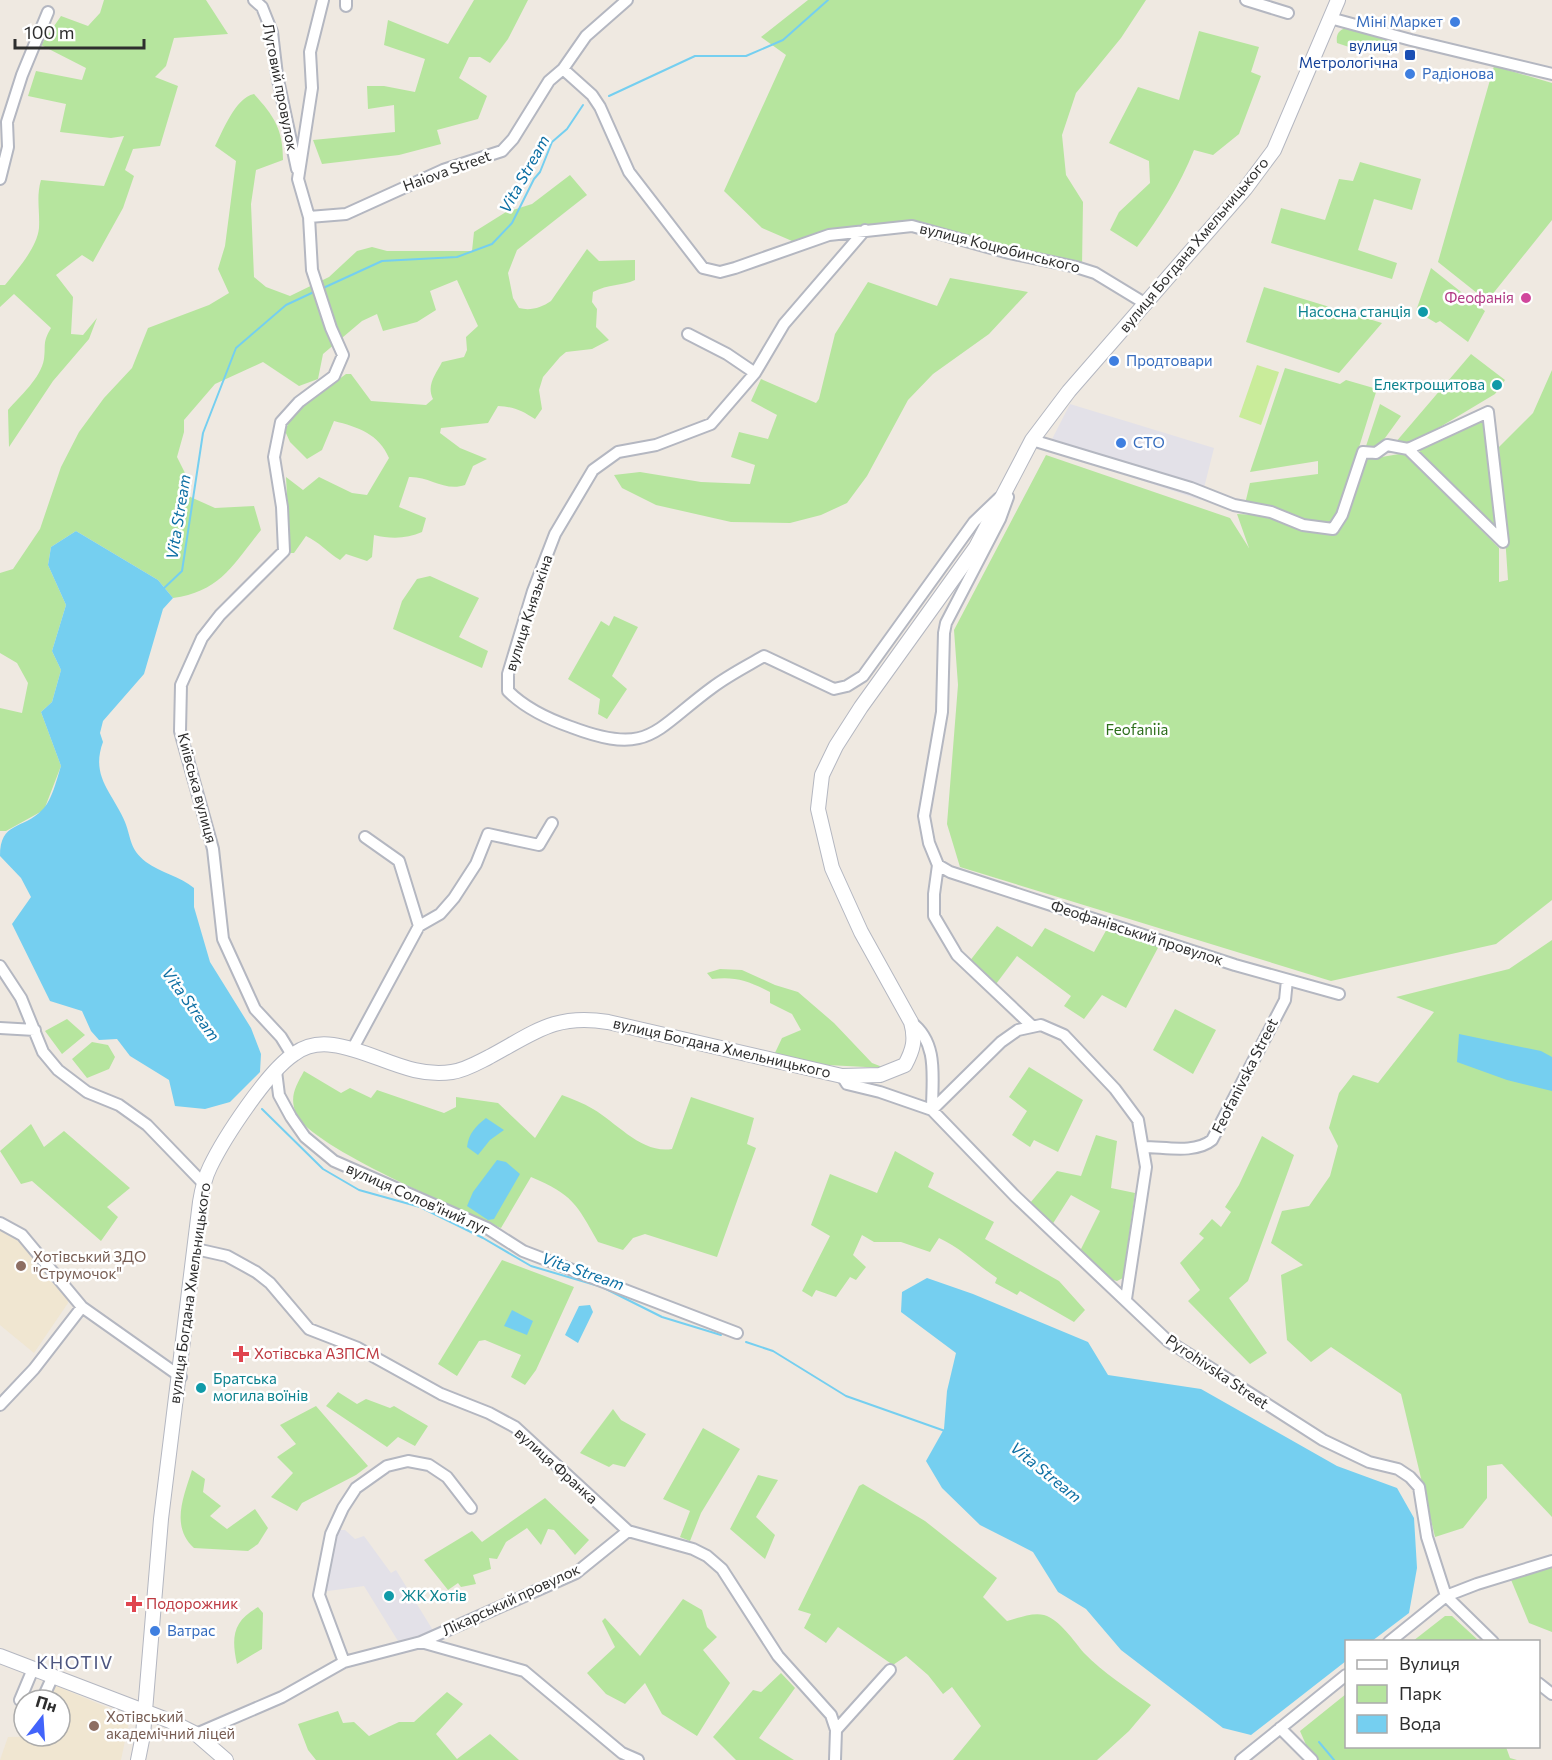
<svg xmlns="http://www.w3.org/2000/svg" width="1552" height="1760" font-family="Commissioner,sans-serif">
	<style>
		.industrial { fill: #e3e1e8 }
		.education { fill: #f0e6d1 }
		.green { fill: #b6e59e }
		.pitch { fill: #c9ec9a }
		.water { fill: #75cff0 }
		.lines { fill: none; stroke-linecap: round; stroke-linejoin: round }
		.stream { stroke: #75cff0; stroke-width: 2 }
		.minor-casing { stroke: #b4b7c1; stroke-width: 14 }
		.tertiary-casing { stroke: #b4b7c1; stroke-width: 16 }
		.minor { stroke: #fff; stroke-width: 10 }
		.tertiary { stroke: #fff; stroke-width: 14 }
		.shop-dot { fill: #3f7fe0; stroke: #fff; stroke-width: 2 }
		.transit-dot { fill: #1a4fb4; stroke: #fff; stroke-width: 2 }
		.hotel-dot { fill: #d1479c; stroke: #fff; stroke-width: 2 }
		.culture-dot { fill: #0f9aa8; stroke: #fff; stroke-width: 2 }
		.education-dot { fill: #8d6e63; stroke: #fff; stroke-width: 2 }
		.health-dot { fill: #e0444e; stroke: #fff; stroke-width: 2 }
		.labels { text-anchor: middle; stroke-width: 5; stroke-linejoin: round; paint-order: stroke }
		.shop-label { font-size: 15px; fill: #366cbe; stroke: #fff; text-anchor: start }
		.transit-label { font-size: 15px; fill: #164399; stroke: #fff; text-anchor: end }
		.street-label { font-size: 15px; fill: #2e2e2e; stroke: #fff }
		.hotel-label { font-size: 15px; fill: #b23c85; stroke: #fff; text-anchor: end }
		.culture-label { font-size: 15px; fill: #0d838f; stroke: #fff; text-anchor: end }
		.park-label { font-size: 15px; fill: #2c6e1b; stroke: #fff }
		.education-label { font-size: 15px; fill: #785e54; stroke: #fff; text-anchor: start }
		.health-label { font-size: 15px; fill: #be3a42; stroke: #fff; text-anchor: start }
		.water-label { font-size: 16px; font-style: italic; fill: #0d6fa3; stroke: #fff }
		.quarter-label { font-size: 18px; letter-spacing: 1.5px; fill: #4d5680; stroke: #fff }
	</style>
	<rect width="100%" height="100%" fill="#efe9e1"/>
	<path class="industrial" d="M1070,404L1214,448L1201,500L1047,449Z
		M335,1530H345L355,1539L364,1536L391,1573L396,1570L434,1632L398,1641L364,1586L321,1592Z"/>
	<path class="education" d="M0,1230L18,1237L68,1295V1303L34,1353L0,1325Z
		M52,1684L130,1717L121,1760H0L8,1737L60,1736V1700H46Z"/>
	<path class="green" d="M104,0H206L228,34L174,38L166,66L155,77L178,86L160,146L133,149L125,170L134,176L123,208L93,262L82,255L56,275L73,297L71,334L83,335L97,318L89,339L53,381L9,447L8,410C20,396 41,378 44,359C46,345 42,343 51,328L14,294L0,307V285H5C17,270 37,248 39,228C40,210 36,197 41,180L104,186L124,136L111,138L60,132L66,104L28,96L36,71L82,80L86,68L41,45L61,16L88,26L100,13Z
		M474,0H528L508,39L490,63L480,57H469L459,78L487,96L478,119L437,130L441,144L399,155L322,164L313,140L395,132L394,105L368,109L367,86H384L415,92L425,59L384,45L388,20L448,44Z
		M808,0H1146L1121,38L1076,93L1062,135L1066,175L1083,202L1082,266L906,223L799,244L762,228L724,191L786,55L761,37Z
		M1345,28L1399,42V52L1361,42L1355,49L1337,43C1336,35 1338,31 1345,28Z
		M1199,31L1259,47L1251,72L1261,76L1239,134L1213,155L1194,150C1180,185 1160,217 1137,247L1110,230L1119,212L1150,183L1149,161L1109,143L1138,87L1179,100Z
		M1494,66L1552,83V220L1487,301L1438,262Z
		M254,94C274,116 283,129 283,160L256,170L251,204L254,277L266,287L290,296L329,277L357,251L372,247L387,251H472L474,232L506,212L532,204L570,175L587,195L517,250L508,273L513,298L519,308C530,311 541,308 551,301L587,249L599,261L635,260V280C622,286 608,284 593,292L592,302L597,309L596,327L609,340L592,349L566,352L560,357L543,377L539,390L542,409L535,419C522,411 515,407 498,406L488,423L441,428L440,433L460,448L487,459L473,466L465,485C445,492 429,476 409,477L399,507L426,518L422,532C407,539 390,539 374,535L372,557L367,561L346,554L340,560C327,552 319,542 306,536L294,553H290L286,477L303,490L319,477L352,493L367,495L389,458C379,434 358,427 334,421L322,450L307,459L290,442L285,431C295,405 325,390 346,374H351L371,401L426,405L433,399C426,385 436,374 442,362L464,357L467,350L466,337L478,326L457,280L430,291L436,310L417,322L383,331L377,314L362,321L323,354L318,379L299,386L263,362L215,384L184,420V432L177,457L186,475V495L215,508L254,506L261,530C233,565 220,592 173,598L158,580L76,531L51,547L48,565L66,605L52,651L61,670L52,702L41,712L61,766L44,810L6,831H0V708L22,713L28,683L17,663L0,653V573L13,569L40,529L61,467L79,432L104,398L132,368L148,328L209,305L229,293L218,269L225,246L236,161L215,146C223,131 235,98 254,94Z
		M1360,162L1421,179L1412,210L1374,199L1358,250L1397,263L1392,279L1271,243L1281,208L1325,220L1339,179L1353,181Z
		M1431,268L1485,311L1468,342L1440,321L1436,323L1416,311Z
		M950,278L1028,292L989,334L933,374L908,400L867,476L847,503L821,515L790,523L731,522L656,505L622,488L614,475L640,472L701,482L750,484L755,465L731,457L739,432L768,439L777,415L751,401L761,379L816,403L819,399L835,334L868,282L937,306Z
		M1264,287L1382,323L1339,373L1246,342Z
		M1471,354L1505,380L1495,394L1410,445L1395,443Z
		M1285,368L1340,384L1346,380L1377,389L1356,457L1370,459L1405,453L1499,548V582L1508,580L1499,447L1533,413L1552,370V900L1496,944L1331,981L960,867L947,824L958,685L954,630L1046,455L1230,518L1249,548L1237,514L1277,516L1245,504L1250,483L1318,474V461L1250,472Z
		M1380,404L1401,416L1377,449L1366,446Z
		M1484,420L1496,528L1418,450Z
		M430,576L479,598L459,637L488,651L482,668L393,629L402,601L417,579Z
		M614,616L638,627L612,676L627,689L607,719L598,714L600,699L568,679L601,621L609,626Z
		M997,926L1032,947L1045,928L1094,952L1108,927L1160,944L1126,1008L1102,995L1084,1019L1064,1006L1071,996L1017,956L996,984L969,962Z
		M1552,940V1517L1502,1464L1487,1466V1498L1463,1528L1435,1537L1401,1394L1331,1347L1311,1362L1287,1340L1281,1275L1303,1265L1271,1243L1282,1211L1309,1206L1330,1176L1338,1146L1329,1128L1339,1093L1353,1075L1378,1083L1434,1012L1396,997L1509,969Z
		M720,969L742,970L775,985L798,992L834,1023L872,1063L885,1068L808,1064L774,1055L782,1038L801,1030L792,1014L770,1003V992C749,981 735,976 712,979L707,973Z
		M1175,1009L1216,1030L1193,1074L1153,1050Z
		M67,1019L85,1035L62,1054L45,1031Z
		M92,1042L108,1045L115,1057L109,1069L87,1078L72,1059Z
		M1029,1067L1083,1100L1058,1152L1034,1140L1030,1147L1012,1135L1027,1111L1009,1097Z
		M304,1071L341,1093L350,1088L371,1098L377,1090L444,1113L456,1107V1097L498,1103L535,1138L562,1095C572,1099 583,1103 593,1109C617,1123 642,1154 672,1149L691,1097L754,1118L747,1144L756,1148L717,1257L645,1234L633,1238L623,1250L598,1242C576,1203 573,1195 531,1177L501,1228C462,1210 312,1148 296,1114C289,1096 296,1086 304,1071Z
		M31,1124L44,1147L64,1131L130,1188L107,1207L118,1217L101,1241L32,1181L21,1184L0,1151Z
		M1096,1135L1117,1141L1111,1188L1135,1193L1123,1278L1117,1281L1107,1278L1080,1251L1100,1211L1071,1195L1052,1225L1030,1203L1057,1171L1081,1176Z
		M1262,1136L1294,1155L1248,1281L1229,1298L1267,1353L1250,1364L1188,1301L1200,1290L1180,1263L1204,1238L1199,1234L1212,1219L1221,1227L1231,1212L1225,1207L1239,1185Z
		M895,1151L934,1173L928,1187L994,1222L985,1239L1059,1281L1085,1310L1074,1322L1020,1291L1017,1295L995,1283L997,1278C977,1265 961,1248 939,1238L930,1252L901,1242H874L862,1235L853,1255L866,1267L856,1280L850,1277L836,1297L816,1290L812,1297L802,1291L830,1236L811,1225L830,1174L877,1193Z
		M502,1260L574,1287L536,1370L525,1385L511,1377L521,1355L485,1340L479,1341L457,1376L438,1364Z
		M338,1392L357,1404L366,1399L390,1408L394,1406L428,1426L415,1446L398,1437L387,1447L326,1406Z
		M316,1406L368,1466L356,1475L302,1503L297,1511L271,1497L293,1473L277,1457L296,1444L280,1425Z
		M613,1409L621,1420L646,1434L625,1467L613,1464L609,1467L580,1453Z
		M703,1428L740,1449L701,1513L690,1541L680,1537L690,1511L663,1499Z
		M192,1470L205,1479L203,1492L221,1506L210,1516L227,1529L255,1509L268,1528L258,1544L248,1551L194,1548C170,1526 184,1496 192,1470Z
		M758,1475L778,1480L756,1517L775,1535L765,1559L730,1529Z
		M863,1484L925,1521L997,1578L983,1597L1007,1621C1018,1618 1033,1612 1044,1615C1060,1620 1074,1641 1084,1653C1103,1673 1129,1689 1151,1705L1129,1731L1097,1760H953L981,1726L952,1687L943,1694L928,1675L906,1656L893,1665L838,1627L826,1643L804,1628L811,1614L798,1610L859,1486Z
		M545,1498L589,1540L575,1555L554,1530L548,1529L541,1545L527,1528L506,1542L497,1559L489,1558L491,1569L473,1575L476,1584L461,1587L458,1583L448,1590L424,1560L472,1531L482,1542Z
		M1552,1561V1632L1529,1623L1509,1575Z
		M683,1599L702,1610L707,1627L717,1637L703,1650L730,1683L697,1736L662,1714L645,1683L625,1704L606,1694L587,1673L615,1647L602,1621L605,1618L640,1656Z
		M258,1607L263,1613L262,1649L237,1664C231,1637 233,1621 258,1607Z
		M1445,1616H1452L1479,1641H1413Z
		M781,1673L795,1688L759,1738L794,1760H736L713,1737L753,1690L761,1692Z
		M447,1692L463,1704L436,1734L457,1759L490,1734L519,1760H316L308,1750L298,1724L338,1711L343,1723L354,1722L369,1736L399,1722H414Z
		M1346,1694V1746L1506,1747L1510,1758L1517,1760H1319L1310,1754L1300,1731Z"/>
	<path class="pitch" d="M1257,365L1279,372L1261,425L1239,417Z"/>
	<path class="water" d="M76,531L158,580L173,598L163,609L144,674L103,721L100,733L103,742C90,777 113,793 125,822C132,840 129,848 146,862C161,873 180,876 194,888V907L210,962L251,1028L261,1054L260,1072L230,1102L205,1109L175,1106L169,1080L130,1056L117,1039L99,1040L91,1031L82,1011L50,1001L12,924L31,897L21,878L0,856C0,821 23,830 42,810C52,801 57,778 61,766L41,712L52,702L61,670L52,651L66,605L48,565L51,547Z
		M1459,1034L1541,1051L1552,1057V1091L1507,1080L1457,1062Z
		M486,1118L504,1130L490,1140L478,1155L467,1147C469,1133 475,1127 486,1118Z
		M497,1160L506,1162L520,1174L494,1219L488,1220L467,1206L473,1192Z
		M927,1278L973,1294L1088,1342L1108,1375L1201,1389L1337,1466L1397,1488L1414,1518L1417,1568L1409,1613L1372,1641L1346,1642V1661L1251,1735L1223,1728L1121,1650L1086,1609L1058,1592L1033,1552L980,1525L942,1488L926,1461L944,1429L947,1391L956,1353L901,1312L902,1292Z
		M590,1305L593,1312L578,1343L565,1335L579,1306Z
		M512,1310L533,1321L527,1335L504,1326Z"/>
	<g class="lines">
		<path class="stream" d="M609,96L695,56H746L783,40L828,0
			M321,289L382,261L457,257L492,244L512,223L534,179L540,172L552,142L567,129L583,105
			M162,590L182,571L203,433L236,348L286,305L316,291
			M262,1109L323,1169L359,1190L420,1207L483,1238L531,1266L602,1287L662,1317L721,1335
			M746,1342L773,1351L846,1396L945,1431
			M1319,1742L1334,1760"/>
		<g class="minor-casing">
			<path id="minor" d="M254,0L262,7L272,32L277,75L297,169
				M346,0V6
				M1246,0L1288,13
				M1330,18L1411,40L1552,74
				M563,69L592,95L600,107L629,172L703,268L720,272L735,268L829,235L912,226L1009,253L1076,267L1095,273L1146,304
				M0,179L8,147L7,122L22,75L48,12
				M309,217L346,214L443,170L502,151L513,139L549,81L563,69L586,36L627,0
				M865,230L784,324L755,373L711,424L656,445L618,452L593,470L555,534L533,591L508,674V691C525,708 548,719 571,727C650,757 654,730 713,687C729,675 747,666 764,656L834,689L847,686L863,676L974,522L999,498
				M688,334L727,354L755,373
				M1032,440L1191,488L1234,505L1271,512L1303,525L1333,529L1342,515L1363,452L1376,453L1387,445L1408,449L1503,542L1488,412L1408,449
				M1008,497L1000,519L946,623L944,633L942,712L924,816L929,843L938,865L934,894V916L957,955L1032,1026
				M365,837L399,861L419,926
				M938,865L950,872L1235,965L1339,994
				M0,966L21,998L43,1052L58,1070L87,1092L119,1105L147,1125L203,1183
				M911,1022C939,1043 932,1078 932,1110L1015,1196L1168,1341L1323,1440L1369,1462L1398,1469L1410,1477L1419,1487L1427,1537L1446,1596L1493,1642
				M0,1028L35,1030
				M352,1050L419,926L440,914L454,898L476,864L488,834L539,845L552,823
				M292,1055L281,1037L255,1009L223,939L213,849L180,731L181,685L202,638L220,615L284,551L282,507L274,457L281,422L299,402L334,376L343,355L331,328L312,270L309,217L298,179L312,88L310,52L323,0
				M276,1071L279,1095L291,1117L305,1137L334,1161L487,1228L523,1251L737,1333
				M842,1076L847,1084L880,1092L932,1110L1001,1042L1018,1030L1041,1025L1064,1035L1115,1089L1138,1120L1146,1167L1126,1299
				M1144,1147C1165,1147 1195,1154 1212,1140L1285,1000L1287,980
				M0,1223L22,1235L82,1307L181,1377
				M196,1249L227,1256L256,1272L270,1283L309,1329L358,1348L441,1394L489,1413L515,1427L628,1531L693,1549L707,1556L722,1569L778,1656L831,1715L836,1730L835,1760
				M0,1405L34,1369L82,1307
				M421,1642L576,1573L628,1531
				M1389,1642L1446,1596L1477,1584L1552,1561
				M344,1662L319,1595L331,1534L343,1508L356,1488L387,1466L408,1461L429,1465L447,1477L471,1508
				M1538,1683L1552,1694
				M42,1700L53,1676
				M24,1702L20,1700L33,1669
				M1280,1728L1312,1760
				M836,1730L890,1670
				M196,1734L282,1697L344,1662L421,1642L524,1671L622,1753L638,1760
				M1241,1760L1346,1675"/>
		</g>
		<g class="tertiary-casing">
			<path id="tertiary" d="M0,1656L170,1721L196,1734L226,1760
				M138,1760L143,1735L161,1519L200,1202C202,1190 204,1179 210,1167C224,1138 267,1072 294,1054C305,1046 319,1043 333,1045C373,1050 409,1079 452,1072C466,1070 477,1063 489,1057C534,1033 555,1013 608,1022L842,1076L880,1075L905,1065C913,1050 916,1040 911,1022L861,932L832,868L818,809L822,775L836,746L861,707L976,547L1032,440L1069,391L1245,189L1274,150L1338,0"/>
		</g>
		<use href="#minor" class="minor"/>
		<use href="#tertiary" class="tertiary"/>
	</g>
	<g class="shop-dot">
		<circle cx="1455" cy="22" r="6"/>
		<circle cx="1410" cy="74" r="6"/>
		<circle cx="1114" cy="361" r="6"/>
		<circle cx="1121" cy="443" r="6"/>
		<circle cx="155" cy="1631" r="6"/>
	</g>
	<rect class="transit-dot" x="1404" y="49" width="12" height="12" rx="3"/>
	<circle class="hotel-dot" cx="1526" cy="298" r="6"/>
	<g class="culture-dot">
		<circle cx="1423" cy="312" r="6"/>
		<circle cx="1497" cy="385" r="6"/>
		<circle cx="201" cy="1388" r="6"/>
		<circle cx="389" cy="1596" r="6"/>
	</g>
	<g class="education-dot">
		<circle cx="21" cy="1266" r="6"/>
		<circle cx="94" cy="1726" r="6"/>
	</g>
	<g class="health-dot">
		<path d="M238 1345h6v6h6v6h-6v6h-6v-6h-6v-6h6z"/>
		<path d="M131 1595h6v6h6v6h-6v6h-6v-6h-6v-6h6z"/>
	</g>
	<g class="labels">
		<g class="shop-label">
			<text x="1443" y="27" text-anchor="end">Міні Маркет</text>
			<text x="1422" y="79">Радіонова</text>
			<text x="1126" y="366">Продтовари</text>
			<text x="1133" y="448">СТО</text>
			<text x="167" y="1636">Ватрас</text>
		</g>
		<g class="transit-label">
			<text x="1398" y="51">вулиця<tspan x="1398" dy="17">Метрологічна</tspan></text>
		</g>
		<g class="street-label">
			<text transform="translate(280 87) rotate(79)" y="5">Луговий провулок</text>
			<text transform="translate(447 171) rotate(-20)" y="5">Haiova Street</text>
			<text transform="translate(1194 245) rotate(-50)" y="5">вулиця Богдана Хмельницького</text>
			<text transform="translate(1000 248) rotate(14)" y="5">вулиця Коцюбинського</text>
			<text transform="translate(529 613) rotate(-72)" y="5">вулиця Князькіна</text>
			<text transform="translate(197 788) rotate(75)" y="5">Київська вулиця</text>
			<text transform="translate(1137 933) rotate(18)" y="5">Феофанівський провулок</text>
			<text transform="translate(722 1048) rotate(13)" y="5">вулиця Богдана Хмельницького</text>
			<text transform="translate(1245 1076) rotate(-63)" y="5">Feofanivska Street</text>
			<text transform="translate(418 1199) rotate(24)" y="5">вулиця Солов'їний луг</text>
			<text transform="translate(190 1293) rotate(-82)" y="5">вулиця Богдана Хмельницького</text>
			<text transform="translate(1217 1372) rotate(34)" y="5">Pyrohivska Street</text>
			<text transform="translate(556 1466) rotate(42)" y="5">вулиця Франка</text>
			<text transform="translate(511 1600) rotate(-25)" y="5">Лікарський провулок</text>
		</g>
		<g class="hotel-label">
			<text x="1514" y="303">Феофанія</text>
		</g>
		<g class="culture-label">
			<text x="1411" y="317">Насосна станція</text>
			<text x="1485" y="390">Електрощитова</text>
			<text x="213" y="1384" text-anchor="start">Братська<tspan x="213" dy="17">могила воїнів</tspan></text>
			<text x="401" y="1601" text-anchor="start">ЖК Хотів</text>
		</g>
		<g class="park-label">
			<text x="1137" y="735">Feofaniia</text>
		</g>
		<g class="education-label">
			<text x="33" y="1262">Хотівський ЗДО<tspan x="33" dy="17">"Струмочок"</tspan></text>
			<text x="106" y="1722">Хотівський<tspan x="106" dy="17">академічний ліцей</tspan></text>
		</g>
		<g class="health-label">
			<text x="254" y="1359">Хотівська АЗПСМ</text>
			<text x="146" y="1609">Подорожник</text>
		</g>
		<g class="water-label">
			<text transform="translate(524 174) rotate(-61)" y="6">Vita Stream</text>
			<text transform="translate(178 517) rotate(-81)" y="6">Vita Stream</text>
			<text transform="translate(191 1004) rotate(54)" y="6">Vita Stream</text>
			<text transform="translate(583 1271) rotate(19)" y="6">Vita Stream</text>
			<text transform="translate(1046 1472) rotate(39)" y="6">Vita Stream</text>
		</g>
		<g class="quarter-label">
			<text x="75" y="1669">KHOTIV</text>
		</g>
	</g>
	<rect x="1345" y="1640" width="195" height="108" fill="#ffffff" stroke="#ababab" stroke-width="1.5"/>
	<rect x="1357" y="1660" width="30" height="9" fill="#ffffff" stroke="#ababab" stroke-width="1.5"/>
	<text x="1399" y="1670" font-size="18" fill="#2e2e2e">Вулиця</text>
	<rect x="1357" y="1685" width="30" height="18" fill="#b6e59e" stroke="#ababab" stroke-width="1.5"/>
	<text x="1399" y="1700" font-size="18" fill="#2e2e2e">Парк</text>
	<rect x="1357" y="1715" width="30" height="18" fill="#75cff0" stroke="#ababab" stroke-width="1.5"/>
	<text x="1399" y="1730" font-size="18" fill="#2e2e2e">Вода</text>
	<g transform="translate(42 1718) rotate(17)"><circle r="28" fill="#ffffff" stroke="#ababab" stroke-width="1.5"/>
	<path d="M0-4.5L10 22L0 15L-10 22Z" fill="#4264fb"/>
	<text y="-9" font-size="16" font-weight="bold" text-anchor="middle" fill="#2e2e2e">Пн</text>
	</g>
	<path d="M15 39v9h129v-9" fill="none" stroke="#2e2e2e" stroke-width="3"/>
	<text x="24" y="39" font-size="18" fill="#2e2e2e" stroke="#ffffff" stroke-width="4.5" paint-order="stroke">100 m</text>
</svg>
